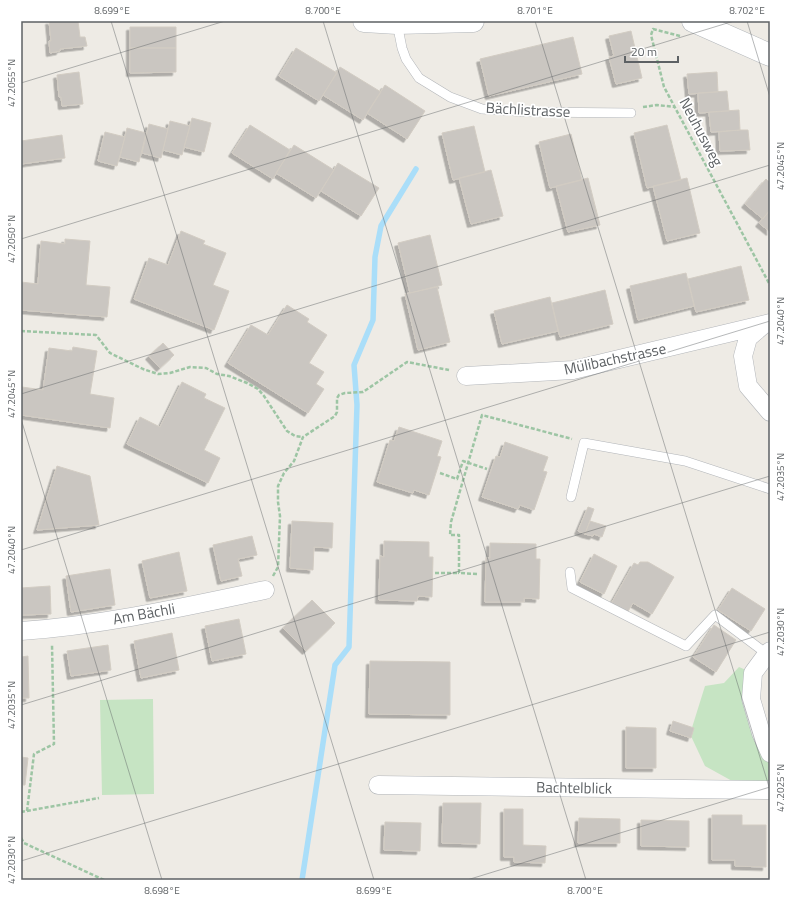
<svg xmlns="http://www.w3.org/2000/svg" width="791" height="901" font-family="'Titillium Web',sans-serif">
	<style>
		.green { fill: #c6e4c3 }
		.lines { fill: none; stroke-linecap: round; stroke-linejoin: round }
		.stream { stroke: #aadef9; stroke-width: 5.5 }
		.building { fill: #cac6c1; stroke: #d2ccc3; filter: url(#shadow) }
		.service-casing { stroke: #b2b5b9; stroke-width: 10 }
		.minor-casing { stroke: #b2b5b9; stroke-width: 19 }
		.secondary-casing { stroke: #b1b5b9; stroke-width: 23 }
		.path { stroke: #9dc5a4; stroke-width: 2.5; stroke-dasharray: 4 2; stroke-linecap: butt }
		.service { stroke: #fff; stroke-width: 9 }
		.minor { stroke: #fff; stroke-width: 18 }
		.secondary { stroke: #fff; stroke-width: 22 }
		.ticks { fill: none; stroke: #5d6164; stroke-width: 1; stroke-opacity: 0.45 }
		.labels { text-anchor: middle; stroke-width: 3.5; stroke-linejoin: round; paint-order: stroke }
		.street-label { font-size: 15px; fill: #5d6164; stroke: #fff }
		.neatline { fill: none; stroke: #5d6164; stroke-width: 1.5 }
		.ticks-label { font-size: 10px; text-anchor: middle; fill: #5d6164 }
	</style>
	<defs>
		<filter id="shadow"><feDropShadow dx="-3.5" dy="3.5" stdDeviation="0" flood-color="#0004"/></filter>
	</defs>
	<rect width="100%" height="100%" fill="#eeebe5"/>
	<path class="green" d="M739,667L753,673L770,753V788L752,792L705,766L690,734L705,686L724,683Z
		M153,699L154,794L102,795L100,700Z"/>
	<g class="lines">
		<path class="stream" d="M302,880L335,665L349,647L357,405L354,365L373,320L375,257L381,226L416,169"/>
	</g>
	<path class="building" d="M49,21H78L80,37H85L87,46L60,49V51L50,53L49,41H51Z
		M130,27H176V48H130Z
		M631,31L642,78L616,84L609,57L614,56L609,36Z
		M573,37L582,74L489,96L480,59Z
		M130,48H176V72L130,73Z
		M296,48L337,73L319,101L279,76Z
		M340,67L381,92L363,120L323,95Z
		M79,72L83,104L62,106L61,97H59L57,75Z
		M717,72L718,92L689,94L687,74Z
		M385,85L425,111L407,139L367,113Z
		M727,91L729,111L699,113L698,93Z
		M739,110L740,130L711,132L709,112Z
		M192,118L211,123L204,152L184,147Z
		M170,121L190,126L182,155L163,150Z
		M149,124L168,129L161,158L142,153Z
		M250,125L290,150L273,179L232,153Z
		M667,125L681,180L647,188L634,133Z
		M474,126L485,172L453,180L442,133Z
		M127,128L146,133L139,162L120,157Z
		M740,130H748L750,150L720,151L719,132Z
		M105,132L125,137L117,166L98,161Z
		M571,134L582,180L550,188L539,142Z
		M62,135L65,158L21,164V141Z
		M294,145L334,170L316,198L276,173Z
		M338,163L379,188L361,216L321,191Z
		M491,170L503,216L471,224L459,178Z
		M588,178L600,225L568,232L556,186Z
		M687,178L700,233L667,241L653,186Z
		M766,179L770,183V210L763,219L745,204Z
		M770,210V232L759,223Z
		M181,231L205,241L203,244L226,253L213,285L229,291L214,330L134,299L149,258L168,265Z
		M430,235L442,285L410,293L398,243Z
		M65,239L90,241L86,285L110,287L107,317L21,310V282L38,284L41,241L65,244Z
		M741,266L749,300L696,312L688,279Z
		M686,273L694,306L638,320L630,286Z
		M437,287L450,342L418,350L405,294Z
		M605,290L613,324L560,337L552,303Z
		M550,297L558,331L502,344L494,311Z
		M287,305L309,319L307,322L327,335L309,363L324,372L316,384L324,389L308,413L228,363L251,325L268,335Z
		M163,343L174,355L160,368L149,356Z
		M73,347L97,351L90,394L114,398L110,428L21,415L22,387L43,390L49,348L72,351Z
		M182,382L206,394L204,398L225,408L204,450L220,458L208,483L127,444L140,417L160,427Z
		M399,427L442,441L437,456L441,457L429,495L414,490L413,493L377,482L390,440L394,441Z
		M505,442L548,457L543,471L547,472L534,510L520,505L518,509L482,497L496,456L500,457Z
		M57,466L90,476L99,525L37,530Z
		M588,507L594,509L585,534L578,531Z
		M292,521L333,523L332,548L314,547L313,570L290,568Z
		M590,521L606,526L602,537L594,534L593,536L585,534Z
		M252,536L257,555L238,559L242,576L221,581L213,545Z
		M384,541L429,542V557H433L432,597L418,596L417,601L379,600L380,556L384,557Z
		M490,543L536,544V559H540L539,599L524,598V602H485L486,558H490Z
		M179,552L187,591L150,598L142,561Z
		M594,554L617,566L604,594L580,582Z
		M640,562H648L674,577L652,614L633,603L627,613L611,604L634,563L638,565Z
		M110,569L115,605L71,612L66,576Z
		M50,586L51,614L21,615V588Z
		M732,588L765,609L751,631L718,610Z
		M312,600L335,623L306,651L283,628Z
		M239,619L246,654L212,661L205,626Z
		M714,625L736,640L716,672L693,657Z
		M172,633L179,670L141,678L134,641Z
		M108,645L111,670L71,676L67,651Z
		M28,656L29,698H21V657Z
		M370,661L450,662V715L369,714Z
		M673,721L694,728L691,738L670,731Z
		M626,727L656,728V768H626Z
		M21,757L28,758L25,785H21Z
		M443,803H481L480,844L442,843Z
		M504,809H523V845L546,846L545,863L514,862V857H504Z
		M712,815H742V825H766V867L735,866V860H712Z
		M579,818L620,819V843H578Z
		M641,820L689,821V847L641,846Z
		M385,822L421,823L420,851L384,850Z"/>
	<g class="lines">
		<g class="service-casing">
			<path id="service" d="M397,23L402,48L406,59L419,78L450,97L482,109L530,112L631,113
				M571,497L584,443L685,461L770,489
				M570,572L572,588L686,646L715,615L767,654"/>
		</g>
		<g class="minor-casing">
			<path id="minor" d="M762,326L748,338L743,356L748,386L770,412
				M466,376L573,370L770,323
				M21,631C104,625 184,607 265,590
				M770,651L767,654L753,673L751,699L761,733L770,753
				M378,785L770,790"/>
		</g>
		<g class="secondary-casing">
			<path id="secondary" d="M364,21L397,23L473,21
				M693,21L770,55"/>
		</g>
		<path class="path" d="M680,36L653,29L651,35L664,87L770,285
			M643,107L657,105L675,107
			M21,331L96,335L110,353L143,369L158,374L170,373L190,367L206,368L217,374L229,376L247,383L258,389L264,396L287,431L295,436L303,437
			M440,473L457,479L463,461L487,469
			M435,573H459
			M477,574L459,573V535H450L451,522L482,415L572,439
			M273,576L278,567L280,516L278,502V486L284,473L294,461L303,437L335,416L337,412V398L339,395L345,393L363,392L407,362L449,370
			M27,811L34,754L54,744L52,645
			M21,812L99,798
			M21,838L24,843L104,880"/>
		<use href="#service" class="service"/>
		<use href="#minor" class="minor"/>
		<use href="#secondary" class="secondary"/>
	</g>
	<path class="ticks" d="M111,21L374,880M323,21L586,880M535,21L770,790M747,21L770,97M21,83L225,21M21,239L734,21M21,394L770,165M21,419L162,880M21,550L770,321M21,705L770,476M21,861L770,632M467,880L770,787"/>
	<g class="labels">
		<g class="street-label">
			<text transform="translate(528 110) rotate(3)" y="5">Bächlistrasse</text>
			<text transform="translate(701 132) rotate(62)" y="5">Neuhusweg</text>
			<text transform="translate(615 359) rotate(-12)" y="5">Mülibachstrasse</text>
			<text transform="translate(144 614) rotate(-10)" y="5">Am Bächli</text>
			<text transform="translate(574 788) rotate(1)" y="5">Bachtelblick</text>
		</g>
	</g>
	<rect width="791" height="901" fill="none" stroke="#ffffff" stroke-width="44"/>
	<path d="M625 56v6h53v-6" fill="none" stroke="#5d6164" stroke-width="2"/>
	<text x="631" y="56" font-size="12" fill="#5d6164" stroke="#ffffff" stroke-width="3" paint-order="stroke">20 m</text>
	<rect x="22" y="22" width="747" height="857" class="neatline"/>
	<g class="ticks-label">
		<text x="112" y="14">8.699°E</text>
		<text x="323" y="14">8.700°E</text>
		<text x="535" y="14">8.701°E</text>
		<text x="747" y="14">8.702°E</text>
		<text transform="translate(11 83) rotate(-90)" y="4">47.2055°N</text>
		<text transform="translate(780 166) rotate(-90)" y="4">47.2045°N</text>
		<text transform="translate(11 239) rotate(-90)" y="4">47.2050°N</text>
		<text transform="translate(780 321) rotate(-90)" y="4">47.2040°N</text>
		<text transform="translate(11 394) rotate(-90)" y="4">47.2045°N</text>
		<text transform="translate(780 477) rotate(-90)" y="4">47.2035°N</text>
		<text transform="translate(11 550) rotate(-90)" y="4">47.2040°N</text>
		<text transform="translate(780 632) rotate(-90)" y="4">47.2030°N</text>
		<text transform="translate(11 705) rotate(-90)" y="4">47.2035°N</text>
		<text transform="translate(780 788) rotate(-90)" y="4">47.2025°N</text>
		<text transform="translate(11 860) rotate(-90)" y="4">47.2030°N</text>
		<text x="162" y="894">8.698°E</text>
		<text x="374" y="894">8.699°E</text>
		<text x="585" y="894">8.700°E</text>
	</g>
</svg>
